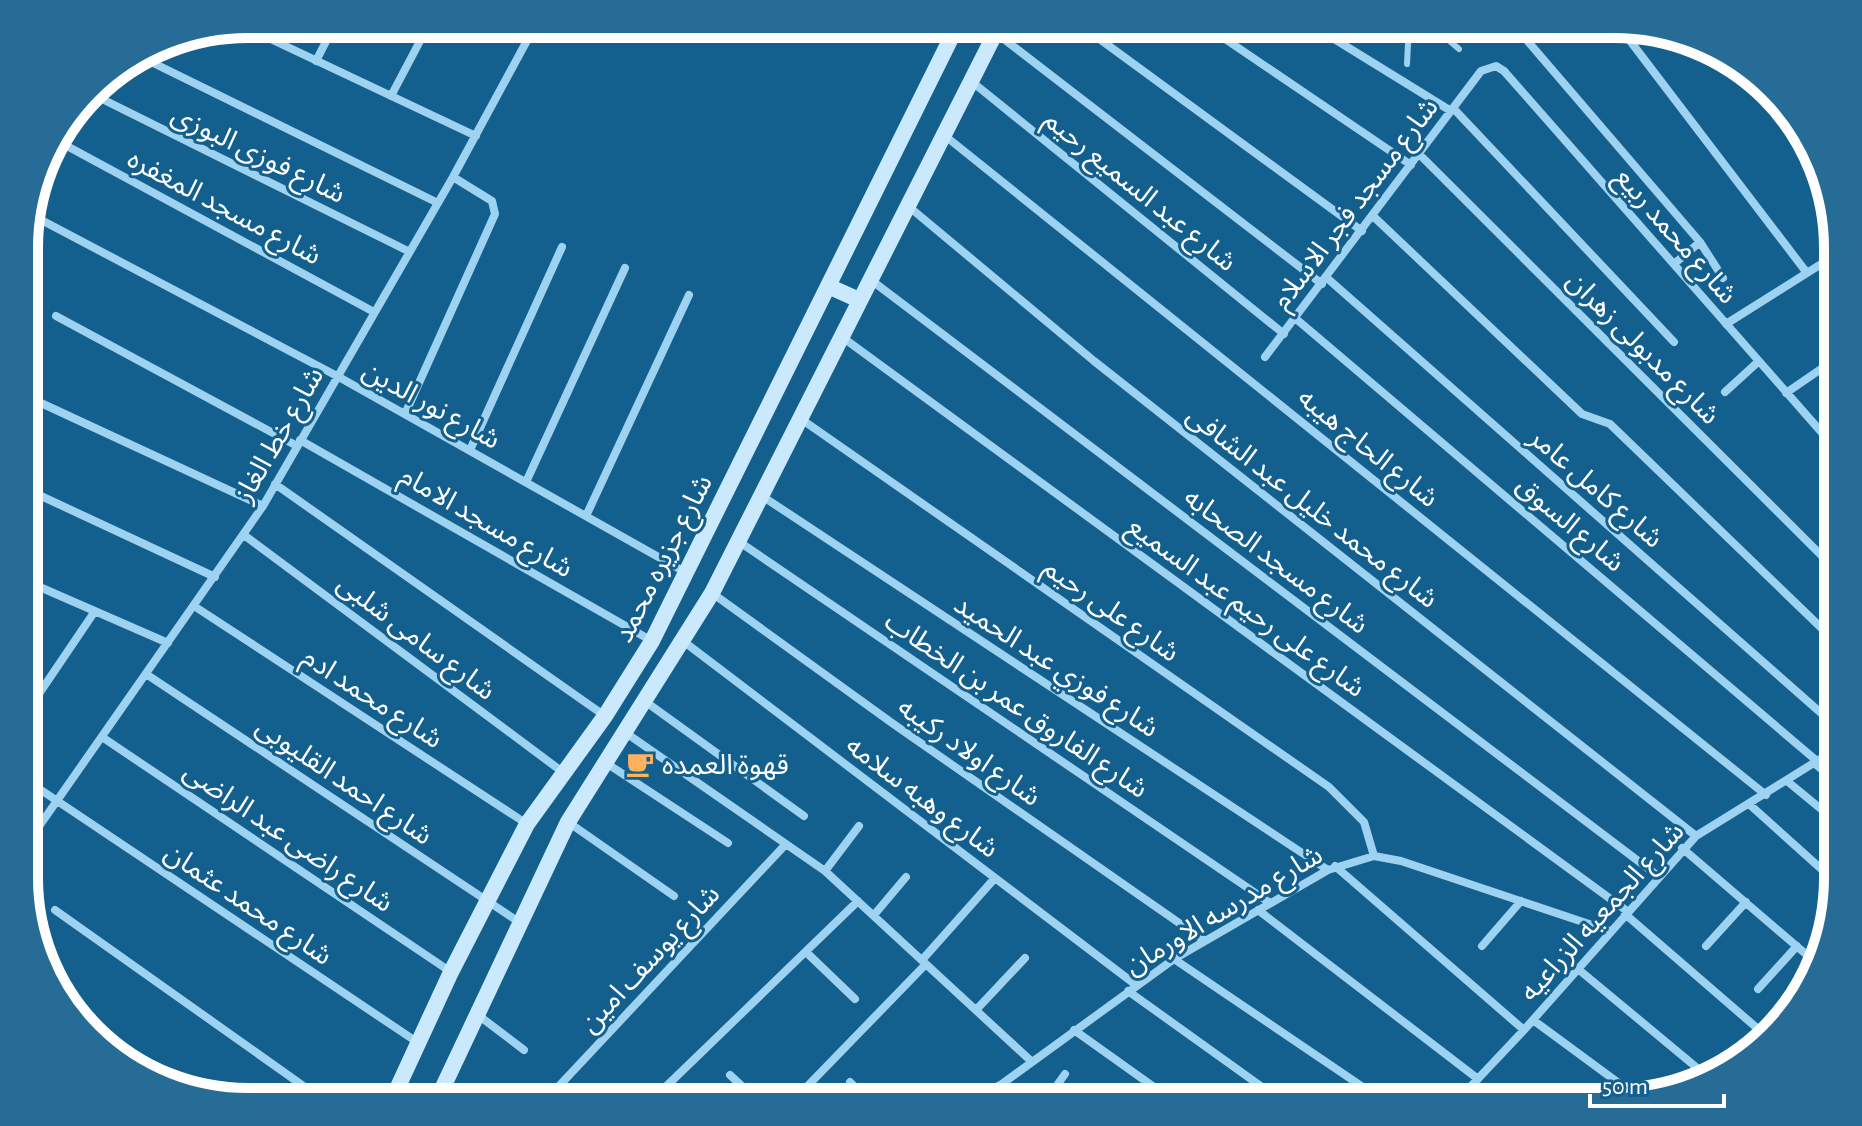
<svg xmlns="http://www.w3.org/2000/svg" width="1862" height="1126" font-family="'Alegreya Sans','Noto Sans Arabic',sans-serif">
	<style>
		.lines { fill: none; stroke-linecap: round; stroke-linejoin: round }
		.service { stroke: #9dd3f1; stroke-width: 6 }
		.minor { stroke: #9dd3f1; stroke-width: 8 }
		.secondary { stroke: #cbe9fc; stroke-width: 16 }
		.labels { text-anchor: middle; stroke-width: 6; stroke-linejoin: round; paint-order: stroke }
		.street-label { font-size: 28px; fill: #fff; stroke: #135f8e }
		.poi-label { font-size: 28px; fill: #fff; stroke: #135f8e; text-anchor: start }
		.rim { fill: none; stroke: #fff; stroke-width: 10 }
	</style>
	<rect width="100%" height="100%" fill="#135f8e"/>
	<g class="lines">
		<path class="service" d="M1332,24L1408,34
			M1430,24L1459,49
			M1407,64L1409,24"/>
		<path class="minor" d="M1079,24L1362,231
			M1203,24L1411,165
			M1310,24L1451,111
			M1513,24L1700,242L1723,278
			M241,25L476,136
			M1618,25L1807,273
			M996,33L1322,284
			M139,56L438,203
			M316,61L335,24
			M971,81L1284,334
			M90,93L408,251
			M391,96L429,24
			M1453,108L1674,342
			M944,135L1766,795
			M54,139L374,312
			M1419,154L1838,572
			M908,206L1094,361L1696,836
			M28,213L337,376L685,572
			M1373,216L1582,414L1610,424L1838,644
			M1674,264L1700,242
			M1327,278L1838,728
			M871,280L1658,876
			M56,316L297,446
			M1295,318L1817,761
			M1726,324L1837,254
			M842,337L1627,911
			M1265,357L1481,71L1496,66L1504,71L1838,451
			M1725,392L1759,361
			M1786,393L1837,358
			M28,397L263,506
			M405,414L495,214L492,201L453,177
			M801,419L1329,787L1364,822L1374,856
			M300,440L652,641
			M470,450L562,247
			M526,482L625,268
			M275,484L605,716
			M26,489L215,577
			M762,496L1328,870
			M586,516L689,295
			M244,535L564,773
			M738,541L1270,903
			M26,581L168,643
			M712,593L892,723L1205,941
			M194,606L527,824
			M683,641L1136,985
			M146,674L519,922
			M646,702L804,816
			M26,713L95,611
			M626,733L825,871L1031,1061
			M102,737L451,972
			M606,763L728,843
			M1814,763L1838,783
			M26,780L417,1042
			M1787,781L1838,823
			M1749,804L1838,884
			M568,822L674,896
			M26,845L263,506L453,177L536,24
			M1682,848L1814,961
			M1335,866L1524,1030
			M825,871L859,826
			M55,910L326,1102
			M1258,910L1478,1079
			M1625,914L1765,1035
			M874,915L906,877
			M1482,946L1521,901
			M1706,946L1746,902
			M806,952L855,999
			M1174,959L1385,1102
			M922,960L995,878
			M1578,969L1708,1077
			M1758,989L1797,946
			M1128,991L1283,1102
			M1788,994L1799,1003
			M976,1010L1025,958
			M478,1015L524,1050
			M1533,1020L1639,1098
			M1074,1030L1175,1102
			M730,1075L759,1102
			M850,1082L870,1102
			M998,1086L1021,1102
			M544,1102L786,844
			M650,1102L858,901
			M792,1102L926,964
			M977,1102L1174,959L1328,870L1374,856L1401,861L1610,931
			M1045,1102L1065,1074
			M1456,1102L1524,1030L1696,836L1838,748"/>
		<path class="secondary" d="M828,286L859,300
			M391,1102L451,972L527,824L605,716L652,641L958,24
			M436,1102L568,822L712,593L1000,24"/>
	</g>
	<defs>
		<g id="cafe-bare" transform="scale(2.16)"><path d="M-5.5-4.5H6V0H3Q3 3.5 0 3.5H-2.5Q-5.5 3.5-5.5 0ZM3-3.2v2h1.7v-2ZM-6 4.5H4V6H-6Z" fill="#ffb25d" stroke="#135f8e" stroke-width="2.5" paint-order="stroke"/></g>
	</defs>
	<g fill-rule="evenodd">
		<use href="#cafe-bare" x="640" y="764"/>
	</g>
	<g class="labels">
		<g class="street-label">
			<text transform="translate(259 153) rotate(26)" y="10">شارع فوزى البوزى</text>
			<text transform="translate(1141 190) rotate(39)" y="10">شارع عبد السميع رحيم</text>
			<text transform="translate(1354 203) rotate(-53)" y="10">شارع مسجد فجر الاسلام</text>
			<text transform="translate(225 206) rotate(28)" y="10">شارع مسجد المغفره</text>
			<text transform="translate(1677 235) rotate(49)" y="10">شارع محمد ربيع</text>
			<text transform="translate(1644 347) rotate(45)" y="10">شارع مدبولى زهران</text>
			<text transform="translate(432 404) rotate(29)" y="10">شارع نور الدين</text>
			<text transform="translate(278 434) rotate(-60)" y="10">شارع خط الغاز</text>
			<text transform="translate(1369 447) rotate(39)" y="10">شارع الحاج هيبه</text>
			<text transform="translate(1597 487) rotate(41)" y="10">شارع كامل عامر</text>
			<text transform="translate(1313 506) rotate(38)" y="10">شارع محمد خليل عبد الشافى</text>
			<text transform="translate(487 521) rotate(30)" y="10">شارع مسجد الامام</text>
			<text transform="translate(1571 523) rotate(40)" y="10">شارع السوق</text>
			<text transform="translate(662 558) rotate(-63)" y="10">شارع جزيره محمد</text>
			<text transform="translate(1277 560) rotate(37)" y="10">شارع مسجد الصحابه</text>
			<text transform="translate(1247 606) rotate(36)" y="10">شارع على رحيم عبد السميع</text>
			<text transform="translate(1112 609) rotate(35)" y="10">شارع على رحيم</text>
			<text transform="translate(417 636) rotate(37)" y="10">شارع سامى شلبى</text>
			<text transform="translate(1057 665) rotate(33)" y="10">شارع فوزي عبد الحميد</text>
			<text transform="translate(373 697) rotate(33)" y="10">شارع محمد ادم</text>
			<text transform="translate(1017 704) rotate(34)" y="10">شارع الفاروق عمر بن الخطاب</text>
			<text transform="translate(970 751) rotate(35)" y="10">شارع اولاد ركيبه</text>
			<text transform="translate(345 780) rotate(34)" y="10">شارع احمد القليوبى</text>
			<text transform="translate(923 796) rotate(37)" y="10">شارع وهبه سلامه</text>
			<text transform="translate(289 836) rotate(34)" y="10">شارع راضى عبد الراضى</text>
			<text transform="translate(249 903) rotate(34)" y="10">شارع محمد عثمان</text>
			<text transform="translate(1223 909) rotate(-31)" y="10">شارع مدرسه الاورمان</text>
			<text transform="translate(1601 911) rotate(-48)" y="10">شارع الجمعيه الزراعيه</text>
			<text transform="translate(649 958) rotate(-47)" y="10">شارع يوسف امين</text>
		</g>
		<g class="poi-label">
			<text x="662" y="774">قهوة العمده</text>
		</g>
	</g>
	<path d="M0 0H1862V1126H0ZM248 38H1614A210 210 0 0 1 1824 248V878A210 210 0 0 1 1614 1088H248A210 210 0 0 1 38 878V248A210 210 0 0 1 248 38Z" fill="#266c97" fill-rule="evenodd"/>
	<path class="rim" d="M248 38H1614A210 210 0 0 1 1824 248V878A210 210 0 0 1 1614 1088H248A210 210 0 0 1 38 878V248A210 210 0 0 1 248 38Z"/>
	<path d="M1590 1094v12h134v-12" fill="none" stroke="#ffffff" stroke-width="4"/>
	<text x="1602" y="1094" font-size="24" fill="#ffffff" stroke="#135f8e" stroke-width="6" paint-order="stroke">50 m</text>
</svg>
